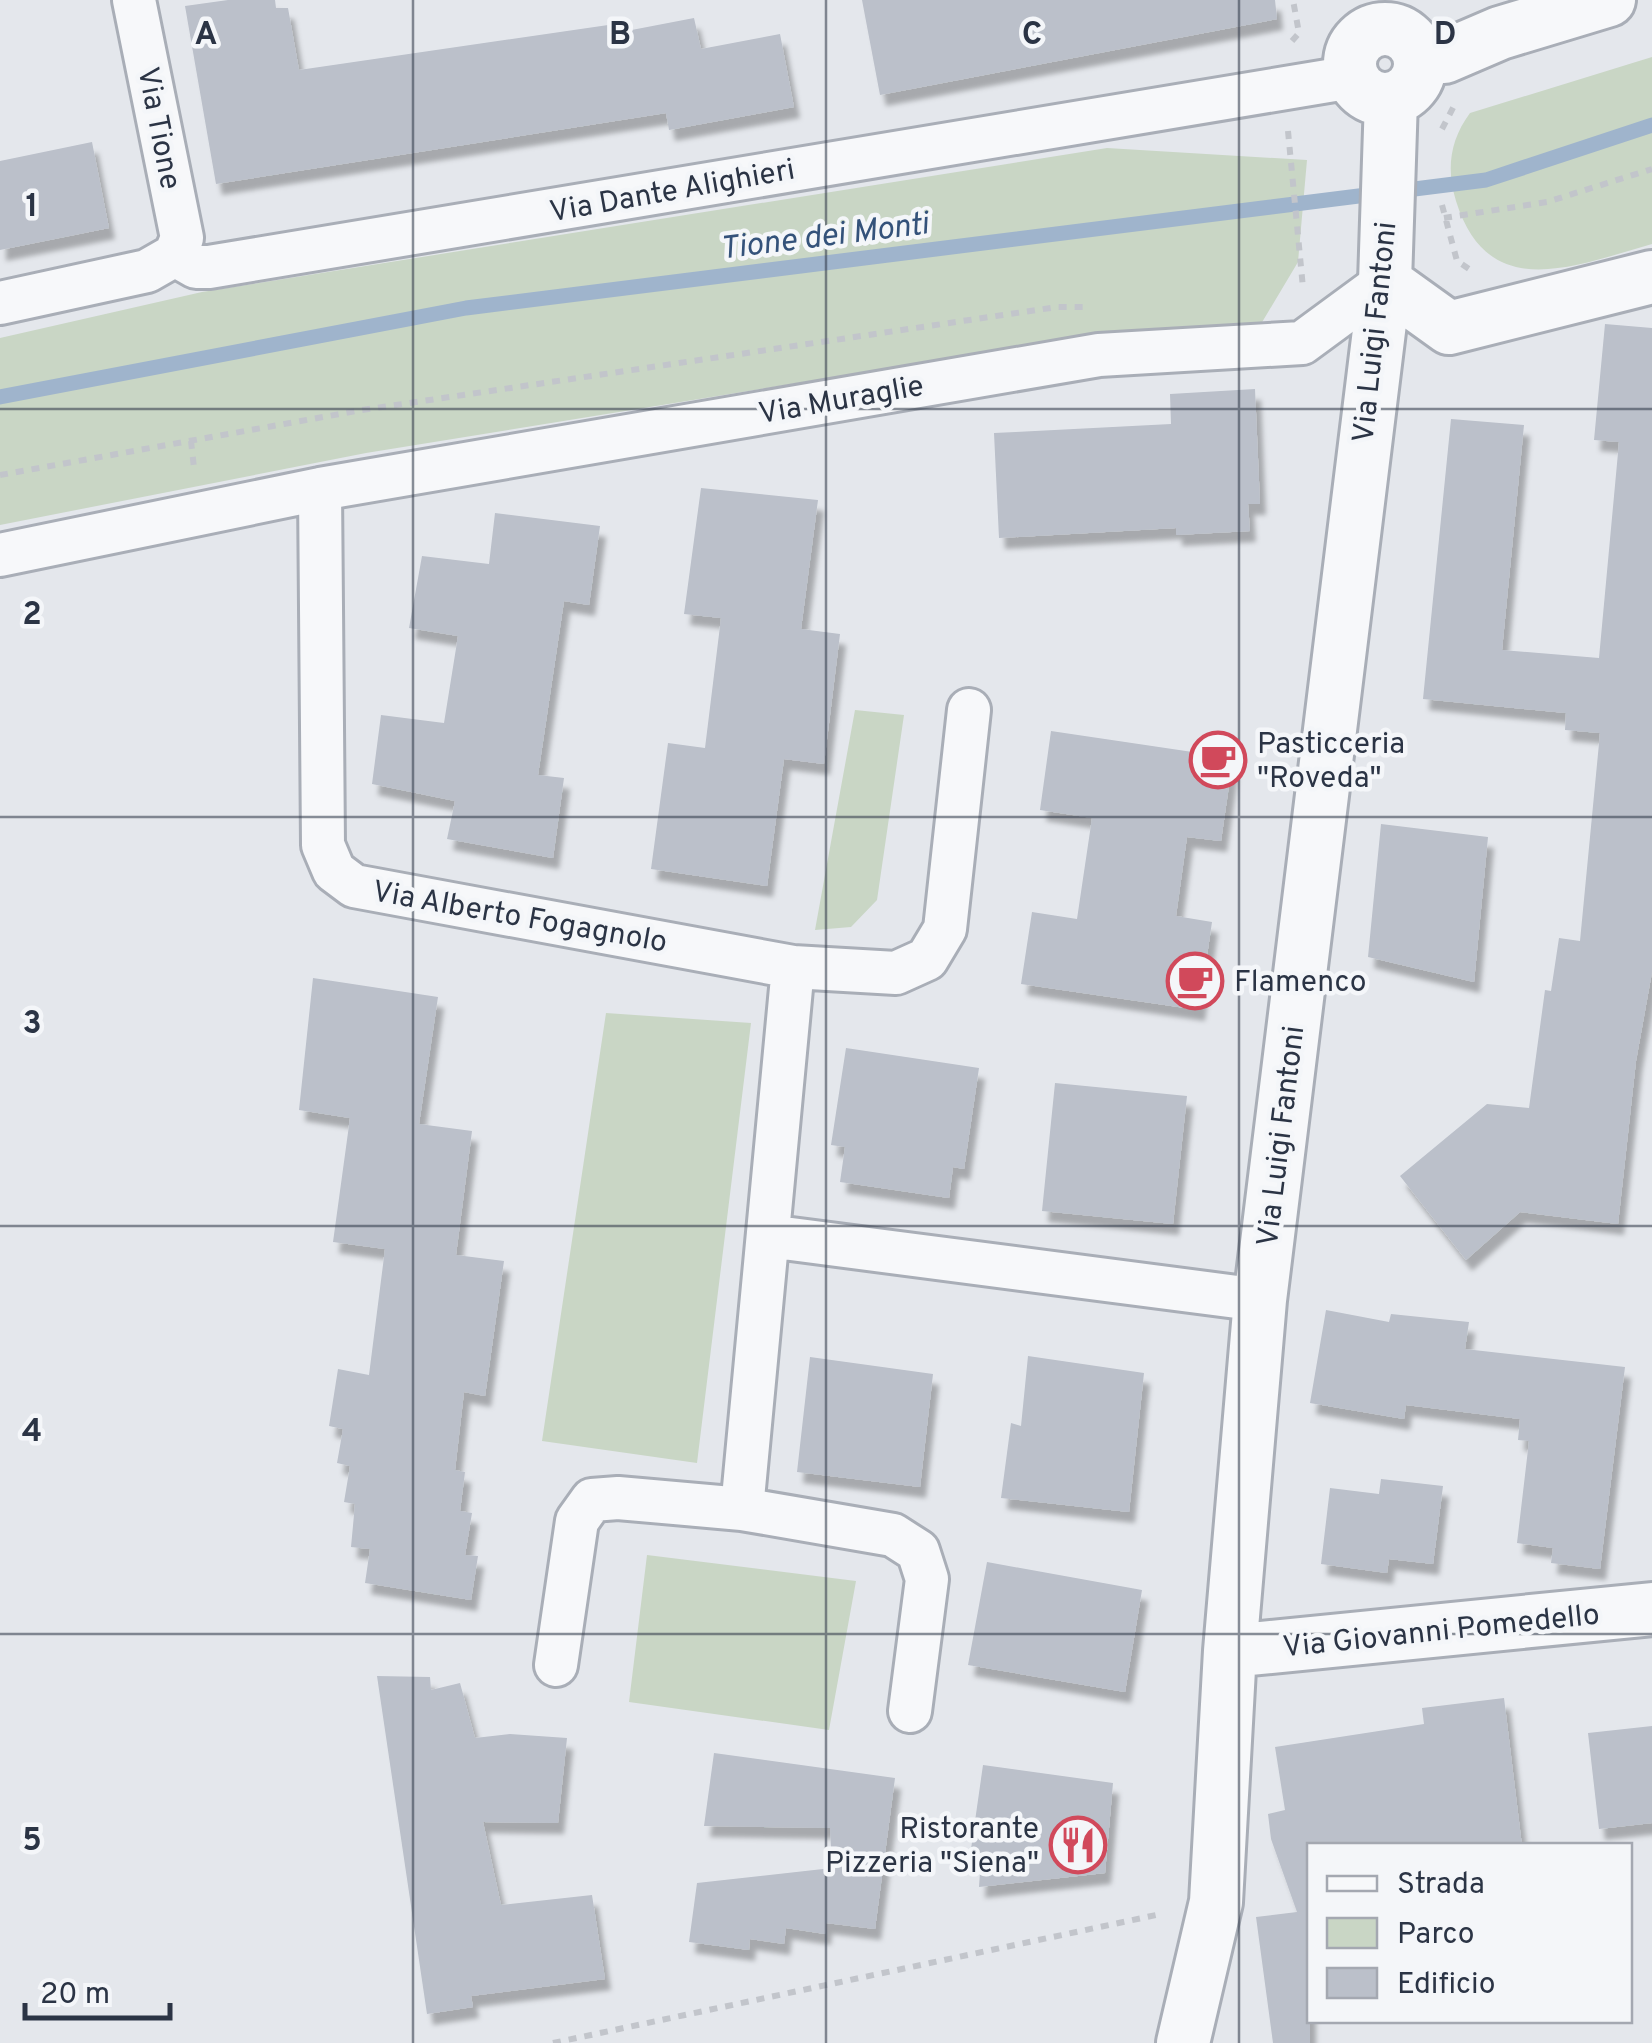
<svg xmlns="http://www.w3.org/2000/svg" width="1652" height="2043" font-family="Overpass,sans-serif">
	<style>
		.green { fill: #c9d6c5 }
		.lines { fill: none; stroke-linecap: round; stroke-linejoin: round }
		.stream { stroke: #9fb4cc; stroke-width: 15 }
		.building { fill: #bbc0ca; filter: url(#shadow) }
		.minor-casing { stroke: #a9aeb7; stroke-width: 48 }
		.tertiary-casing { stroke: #a9aeb7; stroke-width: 58 }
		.path { stroke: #c2c5cb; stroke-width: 6; stroke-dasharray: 8 8; stroke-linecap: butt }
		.minor { stroke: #f7f8fa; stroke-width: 42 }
		.tertiary { stroke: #f7f8fa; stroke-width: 52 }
		.grid { fill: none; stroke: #2b3445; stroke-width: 2.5; stroke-opacity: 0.55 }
		.labels { text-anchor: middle; stroke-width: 9; stroke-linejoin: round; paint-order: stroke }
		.street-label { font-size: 30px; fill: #2b3445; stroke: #f4f6f9 }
		.poi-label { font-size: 30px; fill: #2b3445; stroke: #f4f6f9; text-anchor: start }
		.water-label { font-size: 32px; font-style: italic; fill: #34527a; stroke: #f4f6f9 }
		.grid-label { font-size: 32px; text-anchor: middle; font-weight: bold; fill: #2b3445; stroke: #f4f6f9; stroke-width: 9; stroke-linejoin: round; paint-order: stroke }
	</style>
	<defs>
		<filter id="shadow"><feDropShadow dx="6" dy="11" stdDeviation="2.5" flood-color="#0004"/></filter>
	</defs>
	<rect width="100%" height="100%" fill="#e4e7ec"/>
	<path class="green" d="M1652,57V244C1574,266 1488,304 1456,201C1446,169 1450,140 1470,113Z
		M1107,148L1307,160L1298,262L1258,329L1056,341L366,453L0,525V338L202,292Z
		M855,710L904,715L877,900L851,927L815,930Z
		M606,1013L751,1023L697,1463L542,1441Z
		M647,1555L856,1581L829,1730L629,1702Z"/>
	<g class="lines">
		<path class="stream" d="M0,397L466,308L1486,180L1652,125"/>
	</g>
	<path class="building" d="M228,0H275L276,8H288L299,70L615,24L616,33L694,18L701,49L780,34L794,107L669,130L666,113L216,184L185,6Z
		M862,0H1275L1277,19L880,95Z
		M92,142L109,228L0,250V161Z
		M1605,324L1652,328V972L1636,1061L1618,1224L1520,1212L1466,1260L1400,1176L1487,1104L1529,1108L1545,990L1551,991L1559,938L1580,941L1600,733L1565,730L1566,713L1423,699L1451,419L1524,425L1502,650L1599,658L1619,442L1594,440Z
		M1255,389L1260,504H1248L1250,531L1176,535V528L999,538L994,433L1171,424L1170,394Z
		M701,488L818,500L801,629L840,634L824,764L784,759L767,886L651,869L668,743L705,748L721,618L684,614Z
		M495,513L600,526L589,605L564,601L538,775L564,778L553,858L447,839L455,801L372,784L381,715L444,723L458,636L409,628L422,556L489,564Z
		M1051,731L1233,758L1221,841L1187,837L1176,916L1212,922L1199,1010L1021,984L1032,912L1077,919L1092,818L1040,810Z
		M1381,824L1488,837L1474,982L1368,957Z
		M313,978L438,997L419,1124L472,1131L456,1255L504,1261L485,1396L464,1392L455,1470L465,1472L460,1511L472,1513L465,1555L478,1556L471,1600L365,1583L370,1549L351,1547L355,1504L344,1502L350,1466L337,1463L343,1429L329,1426L338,1369L369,1375L385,1249L333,1242L350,1118L299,1110Z
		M846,1048L979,1068L964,1169L953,1167L949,1198L840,1182L845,1147L831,1145Z
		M1055,1083L1187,1096L1173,1224L1042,1211Z
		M1326,1310L1389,1322L1391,1314L1469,1322L1465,1349L1625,1367L1600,1569L1551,1563L1553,1548L1517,1543L1529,1441L1518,1440L1520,1419L1406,1405L1404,1419L1310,1403Z
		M1028,1356L1144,1373L1129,1512L1001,1498L1011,1423L1021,1426Z
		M810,1357L933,1374L920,1487L797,1472Z
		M1381,1479L1443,1486L1433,1564L1389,1559L1387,1573L1321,1564L1330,1488L1379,1494Z
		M987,1562L1142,1590L1125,1692L968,1665Z
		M377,1676L430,1677L431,1690L460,1683L475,1738L510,1734L567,1738L558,1823L483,1822L501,1905L592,1895L605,1979L471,1996L473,2007L427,2014Z
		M1504,1698L1522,1846H1310V2043H1273L1256,1917L1297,1912L1271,1839L1268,1814L1285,1810L1275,1747L1424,1724L1422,1708Z
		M1652,1726V1823L1599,1829L1588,1733Z
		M714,1753L895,1778L875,1929L826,1923L825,1934L786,1928L784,1944L750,1939L749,1950L689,1942L697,1883L832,1868L830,1828L704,1826Z
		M983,1765L1113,1783L1105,1873L979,1887L981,1857L971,1849Z"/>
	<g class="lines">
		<g class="minor-casing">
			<path id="minor" d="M175,255L196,267H209L1352,77
				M0,303L147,271L175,255L182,238L134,0
				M320,489L323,845L334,871L354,886L793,967L742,1509
				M0,555L320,489L1099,355L1302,343L1385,282
				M793,967L896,973L927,959L945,929L969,710
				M768,1236L1260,1300
				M556,1665L577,1521L592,1500L618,1498L742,1509L893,1535L918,1551L927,1579L910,1711"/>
		</g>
		<g class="tertiary-casing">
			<path id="tertiary" d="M1350 64a35 35 0 1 1 70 0a35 35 0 1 1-70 0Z
				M1420,55L1444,57L1500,33L1609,0
				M1385,282L1449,328L1652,277
				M1230,1651L1652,1609
				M1183,2043L1216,1902L1230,1651L1260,1300L1385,282L1391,99"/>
		</g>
		<path class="path" d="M1292,41L1299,33L1293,0
			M1442,129L1455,104
			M1288,131L1303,288
			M1442,205L1457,261L1469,269
			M1444,218L1547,202L1652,169
			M191,441L194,468
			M0,475L362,410L1057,307H1090
			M553,2043L1161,1914"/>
		<use href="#minor" class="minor"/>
		<use href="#tertiary" class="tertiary"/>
	</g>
	<path class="grid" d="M413,0V2043M826,0V2043M1239,0V2043M0,409H1652M0,817H1652M0,1226H1652M0,1634H1652"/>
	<defs>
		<g id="cafe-ring" transform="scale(2.875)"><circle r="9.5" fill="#f4f6f9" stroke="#d1495b" stroke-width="1.5"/><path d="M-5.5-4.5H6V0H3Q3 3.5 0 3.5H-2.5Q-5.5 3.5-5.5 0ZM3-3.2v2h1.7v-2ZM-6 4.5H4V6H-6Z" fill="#d1495b"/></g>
		<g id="restaurant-ring" transform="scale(2.875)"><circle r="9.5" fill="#f4f6f9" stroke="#d1495b" stroke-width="1.5"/><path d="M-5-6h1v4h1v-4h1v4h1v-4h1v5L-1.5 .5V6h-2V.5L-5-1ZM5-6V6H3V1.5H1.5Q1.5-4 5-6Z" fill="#d1495b"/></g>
	</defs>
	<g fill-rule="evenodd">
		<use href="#cafe-ring" x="1218" y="760"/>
		<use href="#cafe-ring" x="1195" y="981"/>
		<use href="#restaurant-ring" x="1078" y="1845"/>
	</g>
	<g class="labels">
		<g class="street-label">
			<text transform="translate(160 128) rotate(79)" y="10">Via Tione</text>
			<text transform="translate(672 190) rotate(-10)" y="10">Via Dante Alighieri</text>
			<text transform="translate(1374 332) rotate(-84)" y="10">Via Luigi Fantoni</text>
			<text transform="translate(841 399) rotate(-10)" y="10">Via Muraglie</text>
			<text transform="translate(520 916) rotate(10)" y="10">Via Alberto Fogagnolo</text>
			<text transform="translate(1280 1136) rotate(-83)" y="10">Via Luigi Fantoni</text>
			<text transform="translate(1441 1630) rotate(-6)" y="10">Via Giovanni Pomedello</text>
		</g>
		<g class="poi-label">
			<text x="1257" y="753">Pasticceria<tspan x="1257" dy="34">"Roveda"</tspan></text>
			<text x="1234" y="991">Flamenco</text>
			<text x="1039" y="1838" text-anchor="end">Ristorante<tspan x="1039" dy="34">Pizzeria "Siena"</tspan></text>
		</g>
		<g class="water-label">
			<text transform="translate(824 235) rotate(-7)" y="11">Tione dei Monti</text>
		</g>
	</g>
	<g class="grid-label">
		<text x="206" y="44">A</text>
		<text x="620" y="44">B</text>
		<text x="1032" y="44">C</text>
		<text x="1445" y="44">D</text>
		<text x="32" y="216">1</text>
		<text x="32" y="624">2</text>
		<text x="32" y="1033">3</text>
		<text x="32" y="1441">4</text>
		<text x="32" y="1850">5</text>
	</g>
	<rect x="1307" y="1843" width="325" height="180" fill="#f4f6f9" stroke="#a4a8b1" stroke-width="2.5"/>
	<rect x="1327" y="1876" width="50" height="15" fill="#f7f8fa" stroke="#a4a8b1" stroke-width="2.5"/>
	<text x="1397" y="1893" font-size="30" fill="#2b3445">Strada</text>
	<rect x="1327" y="1918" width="50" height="30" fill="#c9d6c5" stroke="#a4a8b1" stroke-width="2.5"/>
	<text x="1397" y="1943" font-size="30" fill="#2b3445">Parco</text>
	<rect x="1327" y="1968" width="50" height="30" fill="#bbc0ca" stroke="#a4a8b1" stroke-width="2.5"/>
	<text x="1397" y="1993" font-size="30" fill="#2b3445">Edificio</text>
	<path d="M25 2003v15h145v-15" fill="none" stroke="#2b3445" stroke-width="5"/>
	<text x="40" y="2003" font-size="30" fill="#2b3445" stroke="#f4f6f9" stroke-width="8" paint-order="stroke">20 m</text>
</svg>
